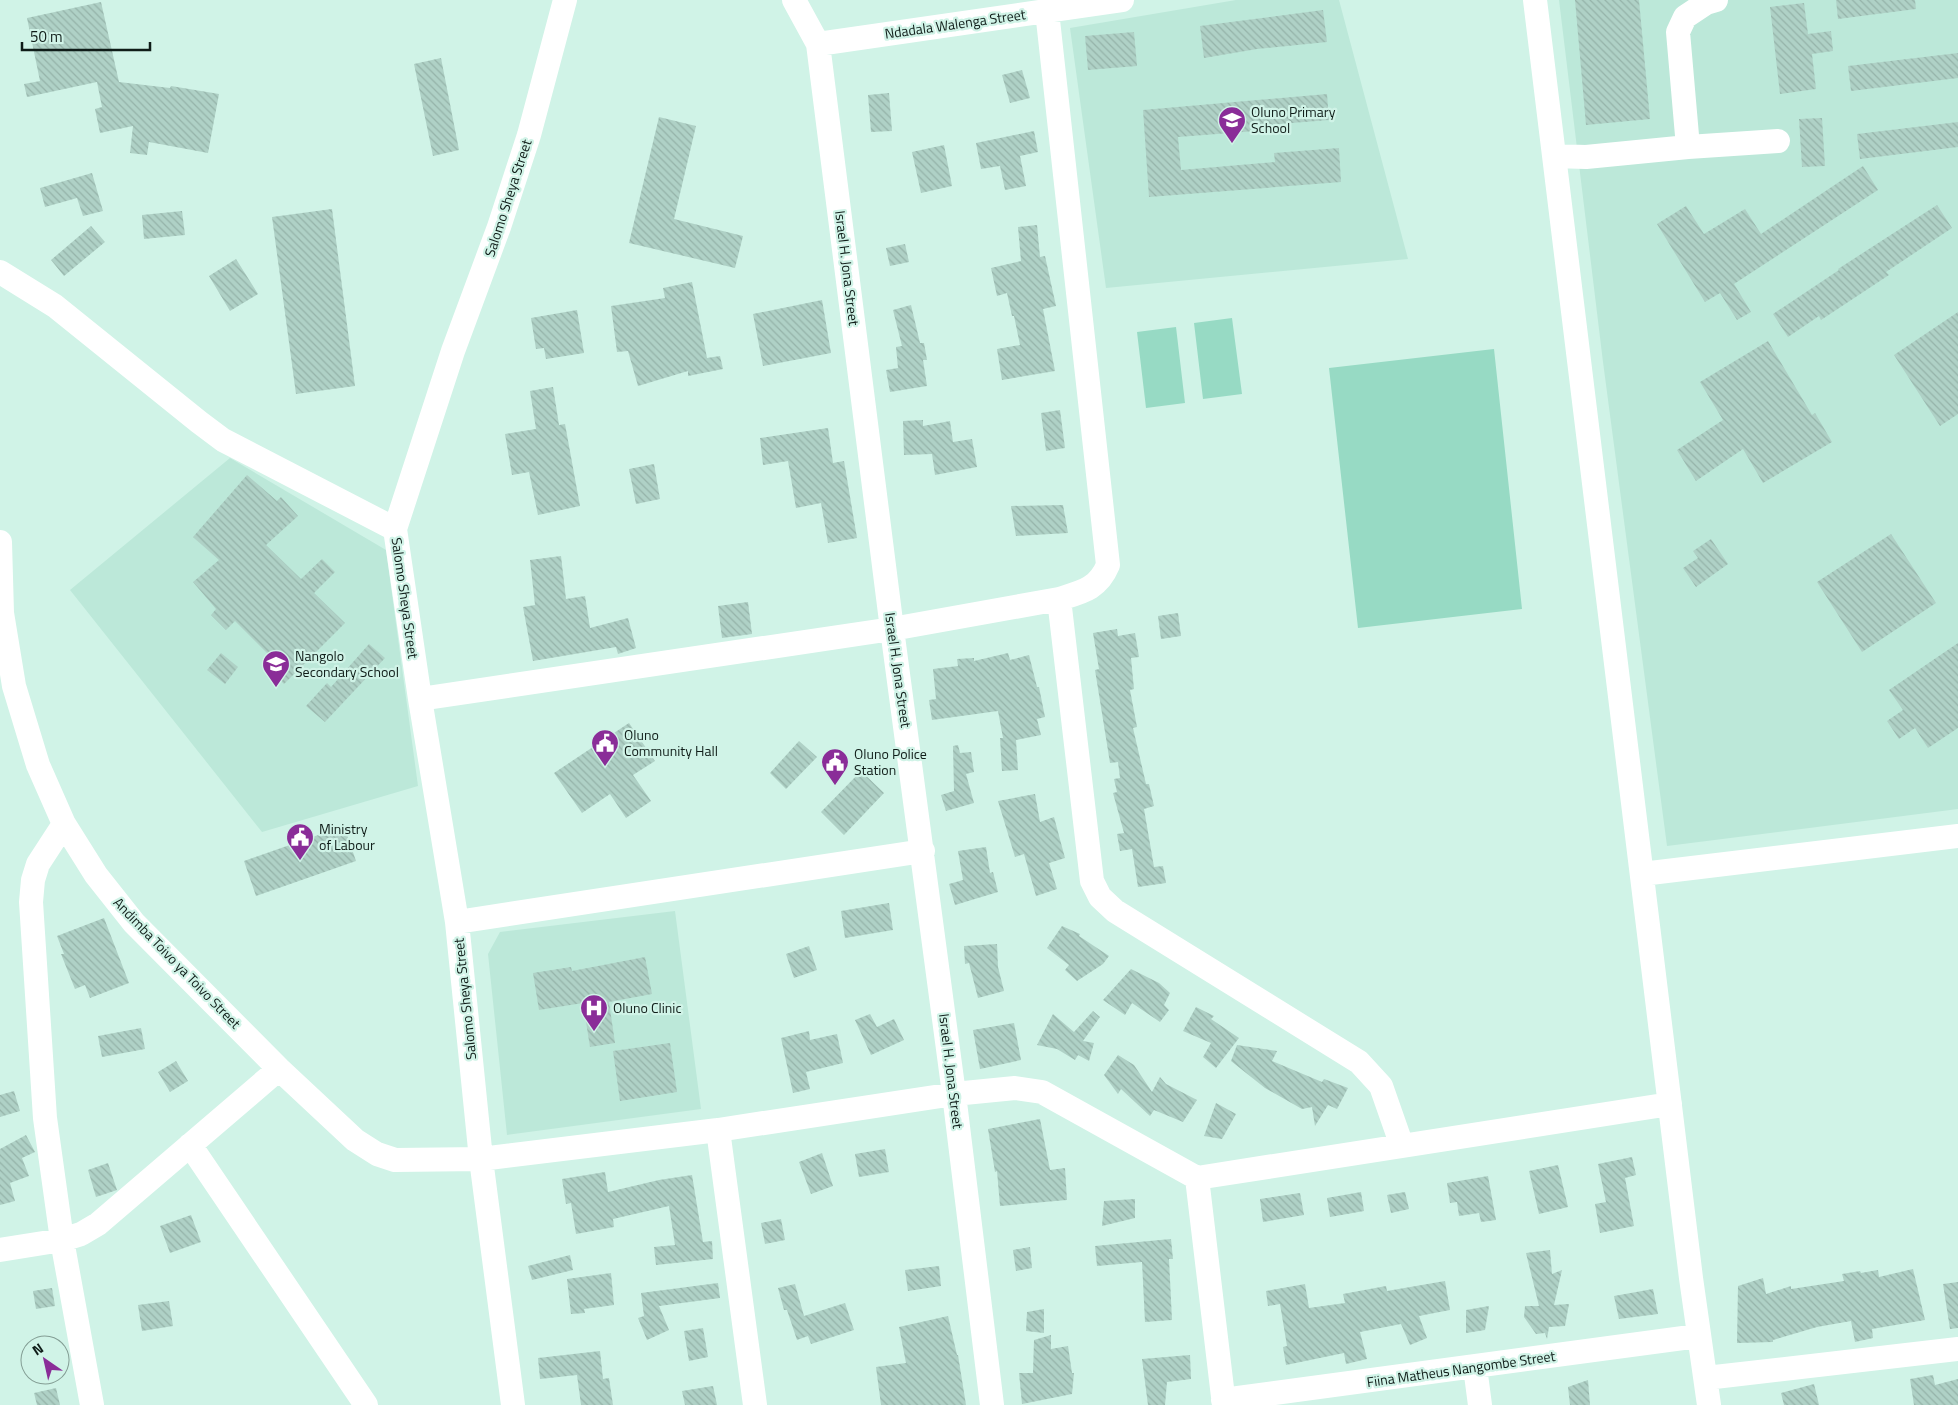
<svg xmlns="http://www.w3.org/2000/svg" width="1958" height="1405" font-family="'Titillium Web',sans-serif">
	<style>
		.built { fill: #bce8d9 }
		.green { fill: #97dac4 }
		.building { fill: url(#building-back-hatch) }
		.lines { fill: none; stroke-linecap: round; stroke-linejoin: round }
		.minor { stroke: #fff; stroke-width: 24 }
		.labels { text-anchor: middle; stroke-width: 4.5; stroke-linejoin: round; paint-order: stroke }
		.street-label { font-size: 14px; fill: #0f1c18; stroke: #d0f3e7 }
		.poi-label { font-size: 14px; fill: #0f1c18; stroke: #d0f3e7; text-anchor: start }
	</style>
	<defs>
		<pattern id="building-back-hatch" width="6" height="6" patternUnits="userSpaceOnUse" patternTransform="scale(1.25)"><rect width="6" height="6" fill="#afd1c6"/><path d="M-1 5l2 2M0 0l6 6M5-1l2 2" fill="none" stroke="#95b3a9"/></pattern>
	</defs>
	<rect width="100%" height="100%" fill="#d0f3e7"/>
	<path class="built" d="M1236,0H1339L1408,259L1106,288L1070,28Z
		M1559,0H1958V809L1667,846L1603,362Z
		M230,458L386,550L418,786L262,832L70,590Z
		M675,911L701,1109L507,1135L488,954L500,932Z"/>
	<path class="green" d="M1232,318L1242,394L1203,399L1194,323Z
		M1176,327L1185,403L1146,408L1137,332Z
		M1494,349L1522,609L1358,628L1329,368Z"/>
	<path class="building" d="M1575,0H1639L1650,119L1586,125Z
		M1836,0H1915L1916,9L1838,19Z
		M101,2L119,82L170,88L171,86L219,94L208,153L149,142L147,155L130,153L133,126L100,133L95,109L102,107L97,82L27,97L24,84L40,81L27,18Z
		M1804,3L1808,34L1831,31L1833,51L1812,54L1816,89L1780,94L1770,7Z
		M1323,10L1327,42L1257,49L1204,58L1200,26Z
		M1134,32L1137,66L1088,70L1085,36Z
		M1958,53V78L1851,91L1848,66Z
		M441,58L459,150L433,156L414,64Z
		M1022,70L1030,98L1010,103L1002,75Z
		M889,93L892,131L871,132L868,95Z
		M1327,94L1329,120L1256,126V131L1178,137L1181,170L1275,162L1274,153L1339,148L1341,182L1149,197L1143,110Z
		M659,117L696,126L674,219L743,236L735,268L629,243Z
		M1822,118L1825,166L1802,167L1799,119Z
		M1958,122V147L1860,159L1857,134Z
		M1034,131L1038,152L1020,156L1026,186L1005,190L1000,166L981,169L976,143Z
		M944,145L952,186L921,193L912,152Z
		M1863,166L1878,190L1734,284L1751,312L1737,320L1720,293L1705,302L1657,224L1686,206L1704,234L1745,209L1761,234Z
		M92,173L103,211L83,216L77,198L45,207L40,188Z
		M1937,205L1952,228L1886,272L1889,275L1821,320L1819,316L1788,337L1773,314L1839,270L1838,269Z
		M332,209L355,386L296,394L272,217Z
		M182,211L185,235L144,239L142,215Z
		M1037,225L1040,257L1045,256L1056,306L1043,309L1055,371L1002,380L997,349L1020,345L1014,316H1012L1007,293L997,296L991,268L1021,261L1018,227Z
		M91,226L105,242L64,276L51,260Z
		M905,244L909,262L890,266L886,248Z
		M236,259L258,294L230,311L209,276Z
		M692,282L707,358L720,356L723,369L688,376V371L638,386L628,351L617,352L611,306L665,298L663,288Z
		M822,300L831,353L763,366L753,314Z
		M911,305L920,343H924L927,360H923L927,386L890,392L886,370L898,368L896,347L902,346L893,310Z
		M577,310L584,353L546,359L544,348L536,349L531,318Z
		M1958,312V414L1940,426L1894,355Z
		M1768,341L1812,415L1815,413L1832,442L1763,483L1743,449L1696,481L1677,450L1723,420L1700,382Z
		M553,387L559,425L565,424L580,506L538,515L529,472L512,475L505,434L536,429L530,391Z
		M1060,410L1065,448L1046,451L1041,413Z
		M923,420V426L950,421L953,442L972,439L977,467L935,475L932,454L904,455L903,421Z
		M828,428L833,463L844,461L857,538L828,543L821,503L796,508L788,461L763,465L760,438Z
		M654,464L660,499L636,504L629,469Z
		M247,475L277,501L281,497L298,516L266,545L301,579L322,559L335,572L314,593L345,623L284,684L269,669L276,662L235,621L226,630L211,615L216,609L193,582L219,560L193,537Z
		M1063,505L1068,533L1016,536L1011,506Z
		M1891,534L1936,603L1862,652L1817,582Z
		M1711,539L1728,564L1696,587L1683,568L1698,558L1693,551Z
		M561,556L566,599L585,596L590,628L628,618L636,648L618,654L616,647L533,661L523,607L535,605L530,560Z
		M748,602L752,634L722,638L718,606Z
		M1178,613L1181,636L1161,639L1158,616Z
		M1117,629L1118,636L1135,633L1139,657L1131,658L1134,689L1130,690L1137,727L1133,728L1146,784H1149L1154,806L1144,809L1154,867L1163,866L1166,883L1138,887L1132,849L1120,851L1117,834L1124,833L1113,793L1117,792L1114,779L1120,778L1118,762L1110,763L1095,670L1099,669L1093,633Z
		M1958,643V728L1928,748L1915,728L1899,739L1887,721L1903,710L1889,690Z
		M369,644L385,658L325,722L306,706L327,683L331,687Z
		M221,653L238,667L225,684L207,670Z
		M1008,653L1010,660L1029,655L1037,687H1039L1045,717L1037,719L1041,735L1016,740L1018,770L1002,771L1000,738H1003L998,711L932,720L929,700L936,699L933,669L958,666L957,659L974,658V661Z
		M629,723L655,761L633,775L651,801L626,818L610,794L582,813L554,773Z
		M799,741L817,757L786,789L770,773Z
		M958,745L960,753L971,752L974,772L966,774L974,803L946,811L941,795L954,791L953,746Z
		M861,771L884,793L844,835L821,812Z
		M1035,794L1040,822L1054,817L1065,858L1049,863L1057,889L1036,896L1024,854L1015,857L998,801Z
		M344,826L356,861L256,896L244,861Z
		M986,847L990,873L993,872L998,892L955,905L949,884L963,880L958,851Z
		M889,903L893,930L845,938L841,911Z
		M104,918L129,983L90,998L85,985L75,989L61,954H64L57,936Z
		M1062,926L1080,934L1079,936L1109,956L1103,964L1077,981L1065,970L1069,965L1047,948Z
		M997,944L998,967L1004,991L978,998L969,963L965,964L964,946Z
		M809,946L817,970L794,978L786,954Z
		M645,957L652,994L609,1002L615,1043L590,1047L583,1003L539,1010L533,973L571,967L572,971Z
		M1131,969L1159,983L1170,993L1164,1005L1169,1010L1160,1022L1132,1003L1125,1015L1103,1000Z
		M1196,1007L1214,1016L1211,1019L1239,1038L1216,1068L1203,1057L1211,1043L1183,1031Z
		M1093,1011L1100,1017L1083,1041L1094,1043L1089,1061L1078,1055L1075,1060L1057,1049L1037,1045L1053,1014L1074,1032Z
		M870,1014L877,1027L894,1019L904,1040L871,1055L855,1020Z
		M1014,1023L1021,1060L980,1069L973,1030Z
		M141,1028L145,1049L102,1057L98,1036Z
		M809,1031L810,1040L837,1034L843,1063L806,1072L810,1089L793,1093L781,1038Z
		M670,1043L677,1092L620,1101L613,1051Z
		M1237,1045L1277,1051L1272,1061L1322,1082L1324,1079L1348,1088L1337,1109L1328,1105L1315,1126L1312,1107L1302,1109L1265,1088L1231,1061Z
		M1118,1055L1134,1065L1152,1092L1160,1077L1166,1084L1197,1100L1183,1122L1154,1110L1150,1116L1121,1089L1118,1094L1104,1075Z
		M176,1061L188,1081L170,1092L158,1072Z
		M14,1091L20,1111L0,1117V1095Z
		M1216,1103L1236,1114L1222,1139L1204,1136Z
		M1040,1119L1050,1170L1065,1168L1067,1200L1000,1206L997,1171L995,1172L988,1129Z
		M26,1135L35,1152L22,1158L29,1176L10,1183L15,1201L0,1205V1149Z
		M885,1149L889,1172L859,1177L855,1154Z
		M822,1153L833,1186L811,1194L799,1162Z
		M1632,1157L1636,1175L1625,1178L1634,1226L1600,1233L1595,1204L1606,1202L1598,1164Z
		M108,1163L117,1190L96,1197L88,1170Z
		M1558,1165L1568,1207L1539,1214L1529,1171Z
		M605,1172L608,1192L659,1180L692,1175L703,1242L712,1241L713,1259L656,1265L654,1247L675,1245L669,1206L613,1219L614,1227L576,1234L571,1203L566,1204L562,1179Z
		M1488,1176L1496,1220L1481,1222L1479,1213L1459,1216L1457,1202L1450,1203L1447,1183Z
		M1361,1192L1364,1211L1330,1217L1327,1198Z
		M1405,1192L1409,1209L1391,1213L1387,1195Z
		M1300,1193L1304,1215L1263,1222L1260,1199Z
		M1135,1199V1218L1102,1226L1104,1201Z
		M191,1215L201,1242L170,1253L160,1226Z
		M781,1219L785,1240L765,1244L761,1223Z
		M1171,1239L1173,1259H1169L1172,1320L1145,1322L1142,1262L1097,1266L1095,1246Z
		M1030,1247L1032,1268L1016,1271L1013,1250Z
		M1550,1250L1552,1274L1562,1270L1554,1305L1569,1304L1565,1326L1549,1327L1547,1339L1545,1333L1536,1334L1524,1317L1525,1306H1539L1526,1253Z
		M570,1255L573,1270L532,1280L528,1266Z
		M939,1266L941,1286L908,1291L905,1270Z
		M1913,1269L1925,1320L1872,1329L1873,1338L1855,1342L1851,1321L1817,1327L1773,1340V1342L1737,1343L1738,1286L1763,1278L1766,1294L1791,1286V1289L1844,1281L1842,1274L1860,1271L1861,1273L1878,1270L1879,1277Z
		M611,1273L614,1305L584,1309L585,1313L571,1314L567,1279Z
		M1445,1281L1450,1310L1419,1316L1427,1338L1410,1345L1401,1324L1360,1332L1367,1359L1346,1364L1344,1353L1286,1365L1283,1347L1287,1346L1280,1304L1268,1306L1266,1291L1305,1284L1309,1308L1345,1303L1343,1294L1386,1286L1387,1291Z
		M1958,1282V1328L1950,1329L1943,1284Z
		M718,1283L720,1298L659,1306L669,1330L647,1340L638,1318L644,1316L641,1293Z
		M795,1284L804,1316L845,1303L854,1330L811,1344L808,1336L797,1340L787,1310H784L778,1288Z
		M52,1288L55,1306L36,1309L33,1291Z
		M1653,1289L1658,1314L1619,1319L1614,1296Z
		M169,1301L173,1326L142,1331L138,1305Z
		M1489,1306L1485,1330L1466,1333V1310Z
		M1044,1309V1333L1026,1331L1027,1312Z
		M948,1316L957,1355H958L966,1405H881L876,1367L906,1363L899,1327Z
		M703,1328L708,1357L689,1361L684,1331Z
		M1051,1335V1349L1068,1346L1072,1373H1074L1072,1394L1022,1404L1019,1373H1033L1034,1340Z
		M600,1351L603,1379L609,1378L613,1405H581L577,1375L540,1379L538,1358Z
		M1190,1355L1191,1379L1167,1382L1165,1405H1148L1142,1359Z
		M1933,1375L1935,1385L1958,1379V1405H1914L1910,1379Z
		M1588,1380L1590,1405H1570L1568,1387Z
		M1814,1384L1819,1405H1784L1781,1393Z
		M713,1386L717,1405H685L682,1391Z
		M56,1388L60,1405H37L34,1393Z"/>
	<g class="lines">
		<path class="minor" d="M794,0L818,44L892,629L954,1094L992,1405
			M1535,0L1691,1278L1709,1405
			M1047,11L1108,565C1098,589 1082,592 1059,599
			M818,44L1122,0
			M1688,147L1778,141
			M1554,156L1586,157L1688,147L1678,32L1685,17L1706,3L1716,0
			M0,272L55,306L199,422L223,440L395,529
			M0,542L2,613L14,686L38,765L64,824L96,875L134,923L279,1069L355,1140L377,1154L395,1160L481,1159L718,1130L954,1094L1015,1088L1042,1092L1197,1178L1670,1104
			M420,699L892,629L1059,599L1092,881L1100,897L1115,911L1359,1062L1381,1086L1402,1146
			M64,824L38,864L33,880L31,902L45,1118L62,1240L92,1405
			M1642,874L1958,836
			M457,922L923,851
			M718,1130L755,1405
			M190,1145L366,1405
			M1197,1178L1224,1405
			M0,1250L62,1240L81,1234L98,1224L279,1069
			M1475,1367L1480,1405
			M1706,1378L1958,1349
			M1223,1400L1698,1336
			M513,1405L481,1159L457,922L420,699L395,529L453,351L499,227L529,135L565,0"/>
	</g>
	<defs>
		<g id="school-pin" transform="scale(1.4375)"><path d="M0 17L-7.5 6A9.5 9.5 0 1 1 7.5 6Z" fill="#8a2d98" stroke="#d0f3e7"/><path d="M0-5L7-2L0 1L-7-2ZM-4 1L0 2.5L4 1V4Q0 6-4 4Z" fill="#fff"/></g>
		<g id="civic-pin" transform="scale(1.4375)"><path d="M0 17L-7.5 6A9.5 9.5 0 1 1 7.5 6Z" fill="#8a2d98" stroke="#d0f3e7"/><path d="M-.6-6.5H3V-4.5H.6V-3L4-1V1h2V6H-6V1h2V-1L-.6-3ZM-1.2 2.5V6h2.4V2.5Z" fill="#fff"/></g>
		<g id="hospital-pin" transform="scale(1.4375)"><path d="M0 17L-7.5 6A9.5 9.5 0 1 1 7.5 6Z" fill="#8a2d98" stroke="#d0f3e7"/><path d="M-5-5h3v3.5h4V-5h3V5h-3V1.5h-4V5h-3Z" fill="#fff"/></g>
	</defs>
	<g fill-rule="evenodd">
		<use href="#school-pin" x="1232" y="120"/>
		<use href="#school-pin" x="276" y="664"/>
		<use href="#civic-pin" x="605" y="743"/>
		<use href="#civic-pin" x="835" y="762"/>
		<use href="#civic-pin" x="300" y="837"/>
		<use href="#hospital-pin" x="594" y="1008"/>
	</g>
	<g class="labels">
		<g class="street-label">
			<text transform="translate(955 24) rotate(-8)" y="5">Ndadala Walenga Street</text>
			<text transform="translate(508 198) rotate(-72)" y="5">Salomo Sheya Street</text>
			<text transform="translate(847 268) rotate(83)" y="5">Israel H. Jona Street</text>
			<text transform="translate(405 598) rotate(82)" y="5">Salomo Sheya Street</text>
			<text transform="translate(898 670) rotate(82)" y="5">Israel H. Jona Street</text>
			<text transform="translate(177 963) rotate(46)" y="5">Andimba Toivo ya Toivo Street</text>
			<text transform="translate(465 999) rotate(-96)" y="5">Salomo Sheya Street</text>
			<text transform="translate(951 1071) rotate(83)" y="5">Israel H. Jona Street</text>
			<text transform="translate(1461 1369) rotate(-8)" y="5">Fiina Matheus Nangombe Street</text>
		</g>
		<g class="poi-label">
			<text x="1251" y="117">Oluno Primary<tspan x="1251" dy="16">School</tspan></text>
			<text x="295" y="661">Nangolo<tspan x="295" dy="16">Secondary School</tspan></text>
			<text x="624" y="740">Oluno<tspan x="624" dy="16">Community Hall</tspan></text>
			<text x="854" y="759">Oluno Police<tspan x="854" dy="16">Station</tspan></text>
			<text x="319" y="834">Ministry<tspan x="319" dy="16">of Labour</tspan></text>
			<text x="613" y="1013">Oluno Clinic</text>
		</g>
	</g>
	<g transform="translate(45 1360) rotate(326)"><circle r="24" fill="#d0f3e7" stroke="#839d94"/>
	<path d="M0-4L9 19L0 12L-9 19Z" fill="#8a2d98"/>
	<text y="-8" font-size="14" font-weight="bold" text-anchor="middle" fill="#0f1c18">N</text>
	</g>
	<path d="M22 42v8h128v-8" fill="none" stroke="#0f1c18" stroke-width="2.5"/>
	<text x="30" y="42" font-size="15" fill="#0f1c18" stroke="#d0f3e7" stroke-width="4" paint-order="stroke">50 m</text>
</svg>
